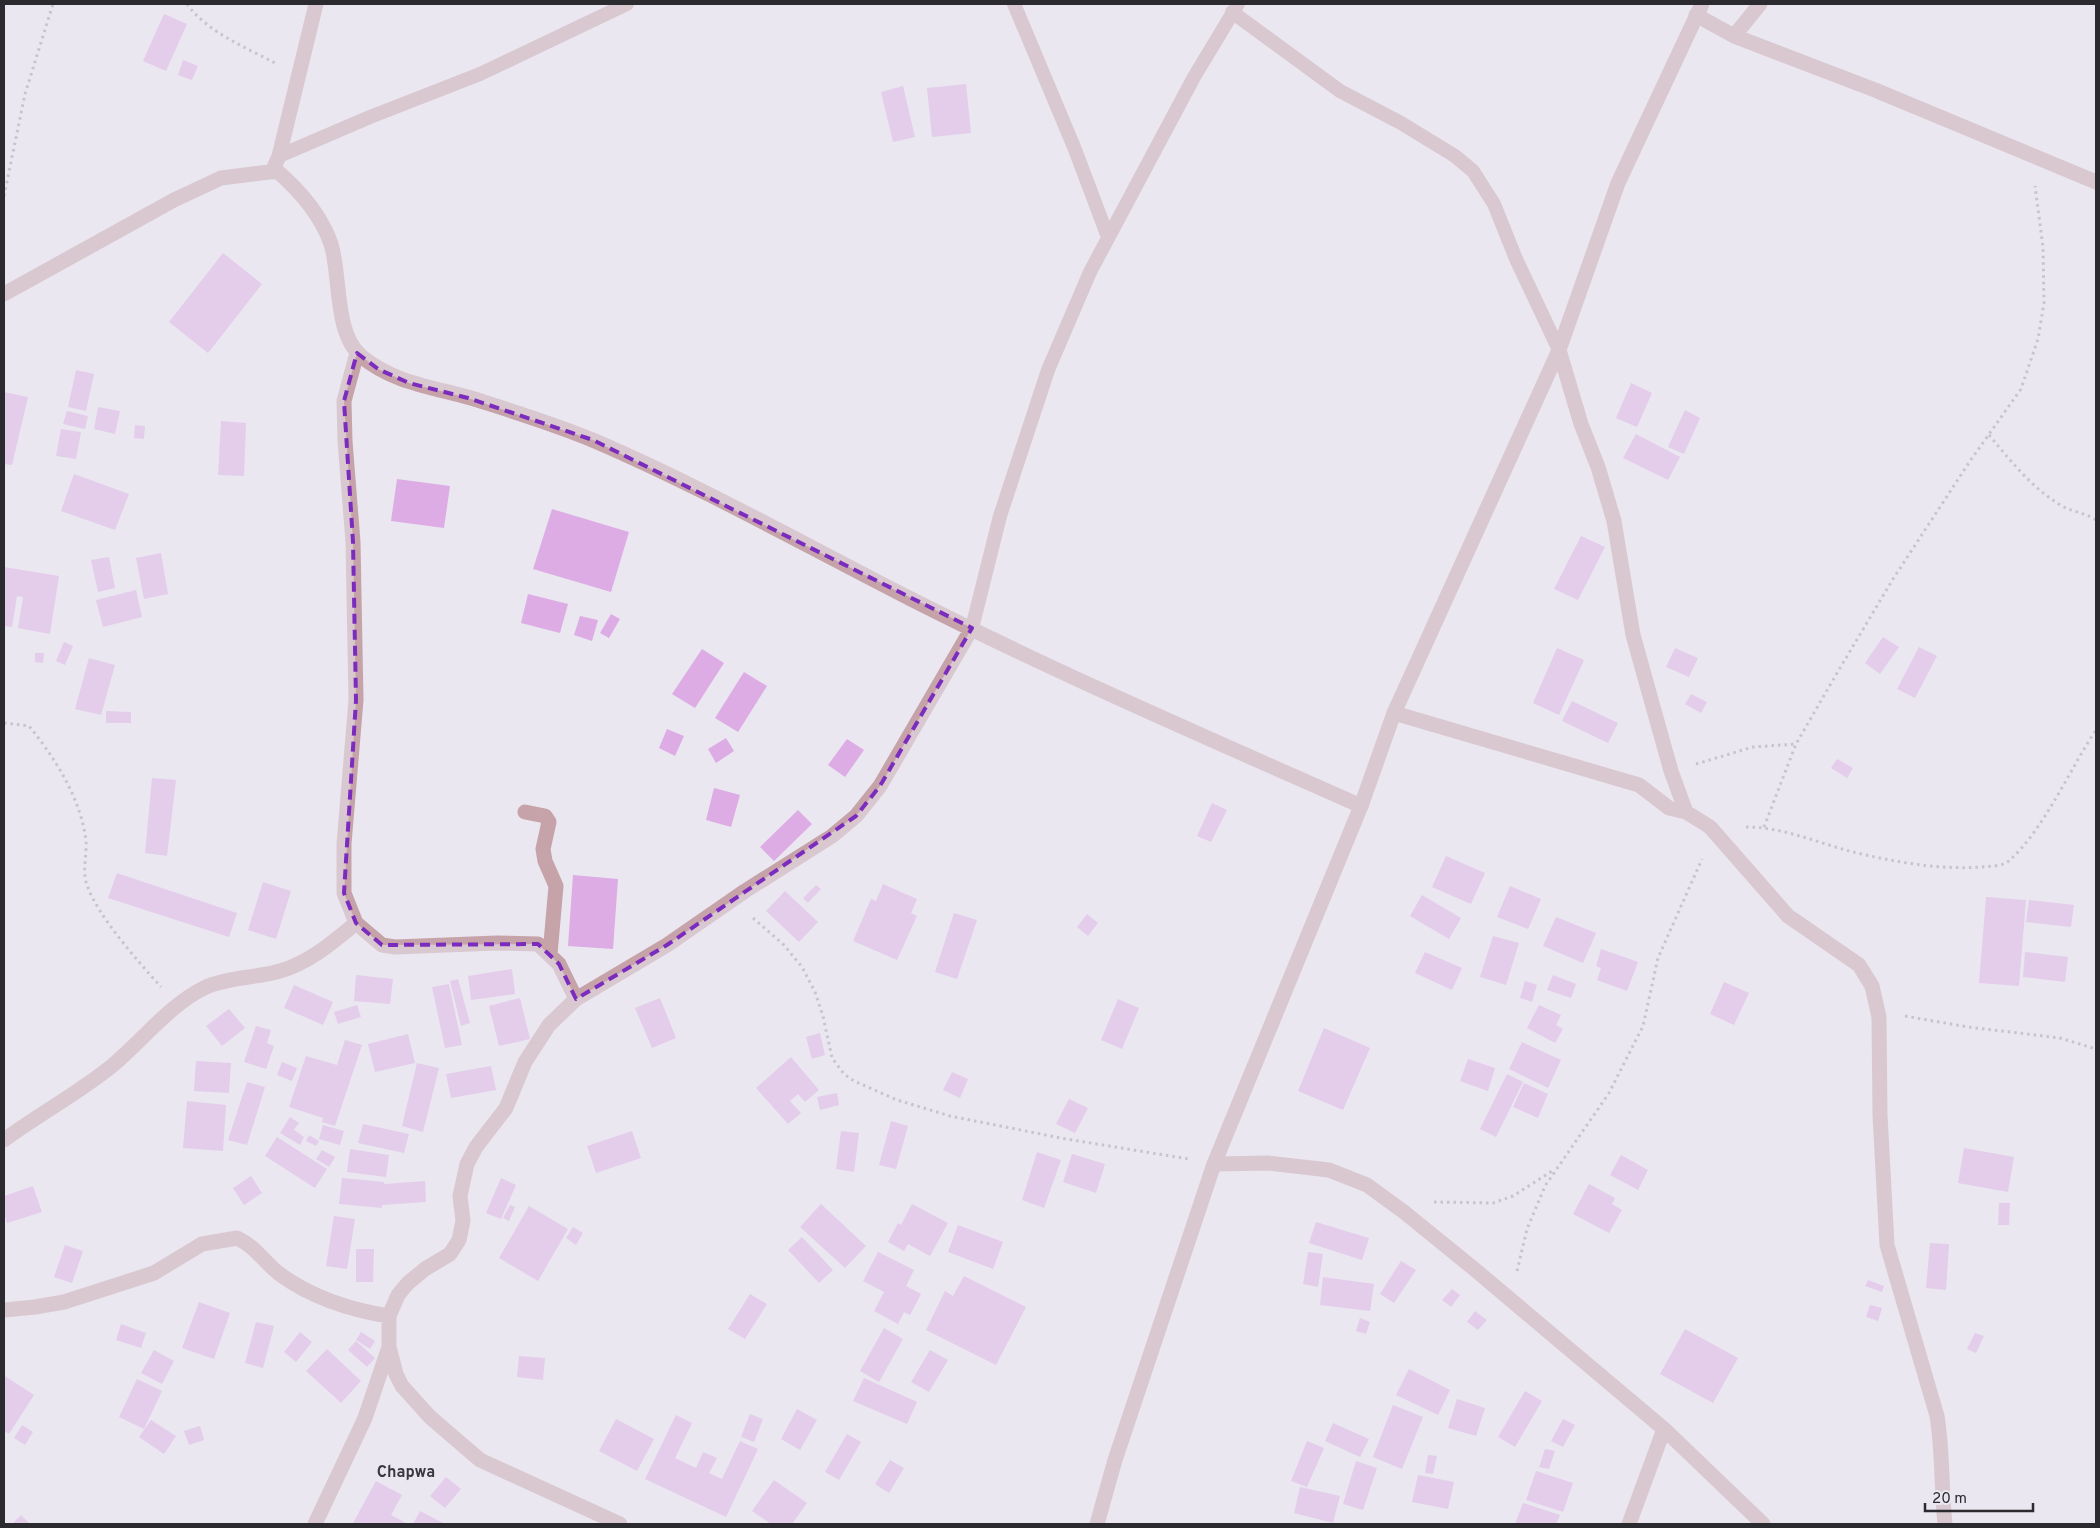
<svg xmlns="http://www.w3.org/2000/svg" width="2100" height="1528" font-family="Overpass,sans-serif">
	<style>
		.building { fill: #ddace4 }
		.lines { fill: none; stroke-linecap: round; stroke-linejoin: round }
		.path { stroke: #9b99a0; stroke-width: 3; stroke-dasharray: 2.5 4; stroke-linecap: butt }
		.service { stroke: #c6a3a9; stroke-width: 14 }
		.minor { stroke: #c6a3a9; stroke-width: 15 }
		.tertiary { stroke: #c6a3a9; stroke-width: 15 }
		.marked { fill: none; stroke: #7b2cbf; stroke-width: 4; stroke-dasharray: 10 6; stroke-linejoin: round }
		.labels { text-anchor: middle; stroke-width: 5; stroke-linejoin: round; paint-order: stroke }
		.quarter-label { font-size: 16px; font-weight: bold; fill: #3a383f; stroke: #eae7f0 }
	</style>
	<rect width="100%" height="100%" fill="#eae7f0"/>
	<path class="building" d="M164,14L187,24L166,71L143,61Z
		M183,60L198,66L192,80L178,75Z
		M966,84L971,133L932,137L927,88Z
		M903,86L915,137L893,142L881,92Z
		M223,253L262,284L208,353L169,322Z
		M76,370L94,374L86,411L68,407Z
		M1631,383L1652,393L1637,427L1616,418Z
		M4,392L28,397L12,465L4,464Z
		M98,407L120,411L115,434L94,429Z
		M1685,410L1700,418L1684,454L1668,447Z
		M67,411L88,416L85,429L63,424Z
		M221,421L246,423L244,476L218,475Z
		M135,425L145,426L144,439L134,438Z
		M61,429L81,432L76,459L56,456Z
		M1636,434L1680,457L1668,480L1623,458Z
		M74,474L129,494L115,530L61,511Z
		M397,479L450,486L444,528L391,521Z
		M552,509L629,532L611,592L533,569Z
		M1581,536L1605,547L1578,600L1554,589Z
		M161,553L168,594L144,599L136,558Z
		M109,557L115,588L98,592L91,560Z
		M4,567L59,576L50,634L18,628L23,597L17,596L12,627L4,626Z
		M136,590L142,617L103,627L96,600Z
		M528,594L568,604L560,633L521,623Z
		M611,614L620,619L609,638L600,633Z
		M580,616L598,620L592,641L574,635Z
		M1883,637L1899,647L1880,674L1865,663Z
		M64,642L73,646L65,665L56,661Z
		M1919,647L1937,656L1915,698L1897,689Z
		M1557,648L1584,660L1559,715L1533,703Z
		M1675,648L1698,658L1689,677L1666,667Z
		M702,649L724,663L695,708L672,694Z
		M35,653H44L43,663L35,662Z
		M89,658L115,665L101,715L75,709Z
		M744,672L767,686L738,732L715,718Z
		M1691,694L1707,702L1701,713L1685,704Z
		M1572,701L1618,723L1608,743L1562,721Z
		M106,711L131,712V723H106Z
		M667,729L684,736L675,756L659,748Z
		M726,738L734,751L716,763L708,749Z
		M847,739L864,750L845,777L828,765Z
		M1837,759L1853,768L1847,778L1831,768Z
		M152,778L176,780L167,856L145,853Z
		M714,788L740,795L731,827L706,820Z
		M1212,803L1227,810L1211,842L1197,836Z
		M798,810L812,824L774,861L760,847Z
		M1446,856L1485,873L1471,904L1432,887Z
		M117,873L237,913L229,937L108,898Z
		M573,875L618,879L613,949L568,946Z
		M263,882L291,891L276,939L248,930Z
		M883,884L917,899L911,913L917,916L897,960L853,941L871,899L876,901Z
		M816,885L821,889L808,903L803,898Z
		M1510,886L1541,899L1528,929L1497,917Z
		M785,891L818,922L799,942L766,911Z
		M1422,895L1461,918L1449,939L1410,916Z
		M1986,897L2026,900L2019,986L1979,983Z
		M2029,900L2074,905L2071,927L2026,922Z
		M954,913L977,920L957,979L935,972Z
		M1087,914L1098,923L1088,936L1077,927Z
		M1556,917L1596,933L1583,963L1543,946Z
		M1493,936L1519,943L1506,985L1480,977Z
		M1601,949L1638,962L1627,991L1597,980L1601,968L1596,966Z
		M1425,952L1462,968L1452,990L1415,973Z
		M2025,952L2068,957L2065,982L2023,977Z
		M512,969L515,994L471,1000L468,976Z
		M356,975L393,979L390,1004L354,1001Z
		M1553,975L1576,984L1571,998L1547,990Z
		M458,979L470,1023L461,1026L450,981Z
		M1525,981L1537,985L1532,1002L1520,998Z
		M1724,982L1749,993L1734,1025L1710,1014Z
		M449,984L462,1045L445,1048L432,987Z
		M294,985L333,1002L323,1025L284,1008Z
		M520,998L530,1039L499,1046L489,1006Z
		M660,998L676,1038L652,1048L635,1008Z
		M1118,999L1139,1008L1122,1049L1101,1040Z
		M357,1005L361,1017L338,1024L334,1012Z
		M1539,1005L1561,1015L1556,1025L1563,1029L1555,1043L1527,1028Z
		M229,1009L245,1028L222,1046L206,1026Z
		M256,1026L271,1030L267,1043L274,1046L266,1069L244,1062Z
		M1324,1028L1370,1048L1343,1110L1298,1091Z
		M820,1033L825,1055L812,1059L806,1037Z
		M408,1034L415,1063L375,1072L368,1044Z
		M345,1040L362,1045L335,1126L322,1122L323,1118L289,1107L306,1056L337,1065Z
		M1522,1042L1561,1060L1548,1088L1509,1069Z
		M791,1057L819,1090L805,1102L798,1094L790,1101L801,1113L788,1124L756,1088Z
		M1468,1059L1495,1068L1488,1091L1460,1081Z
		M196,1061L231,1063L229,1093L194,1091Z
		M282,1062L297,1068L292,1081L277,1075Z
		M417,1063L439,1068L423,1132L402,1126Z
		M491,1066L496,1090L451,1098L446,1074Z
		M952,1072L968,1079L960,1098L943,1090Z
		M1507,1074L1523,1082L1496,1137L1480,1129Z
		M247,1082L265,1087L247,1145L228,1140Z
		M1524,1083L1548,1094L1538,1118L1513,1107Z
		M837,1093L839,1105L820,1110L817,1097Z
		M1069,1099L1088,1108L1075,1133L1056,1124Z
		M187,1101L226,1105L223,1151L183,1148Z
		M290,1117L299,1123L294,1130L304,1137L300,1145L280,1133Z
		M891,1121L908,1126L896,1169L879,1165Z
		M363,1124L409,1134L404,1153L358,1143Z
		M323,1125L344,1131L340,1145L319,1139Z
		M632,1131L641,1158L596,1173L587,1146Z
		M841,1131L859,1133L854,1172L836,1169Z
		M309,1135L319,1141L316,1146L306,1141Z
		M277,1137L327,1169L315,1188L265,1156Z
		M1964,1148L2014,1157L2008,1192L1958,1183Z
		M350,1149L389,1155L386,1177L347,1172Z
		M322,1150L335,1157L329,1167L316,1159Z
		M1037,1152L1061,1160L1044,1208L1022,1200Z
		M1072,1154L1105,1164L1096,1193L1063,1182Z
		M1621,1155L1648,1170L1638,1190L1610,1175Z
		M251,1176L262,1193L244,1205L233,1188Z
		M342,1178L384,1182V1184L425,1181L426,1202L382,1205V1208L339,1204Z
		M501,1178L516,1185L501,1219L486,1213Z
		M1589,1184L1615,1198L1612,1204L1622,1210L1609,1233L1573,1214Z
		M33,1186L42,1212L7,1223L4,1214V1196Z
		M1999,1203H2010L2009,1225H1998Z
		M821,1204L866,1246L845,1268L800,1227Z
		M912,1204L948,1223L930,1256L908,1244L904,1251L888,1242L898,1223L901,1225Z
		M510,1205L515,1207L509,1221L503,1218Z
		M529,1206L568,1229L538,1281L499,1258Z
		M334,1216L355,1219L347,1269L326,1266Z
		M1316,1222L1369,1238L1362,1260L1309,1243Z
		M958,1225L1003,1242L993,1269L948,1252Z
		M573,1227L583,1233L576,1245L566,1238Z
		M802,1237L833,1270L819,1283L788,1250Z
		M1930,1243L1949,1244L1946,1290L1926,1288Z
		M65,1245L83,1251L72,1283L54,1277Z
		M356,1249H374L373,1282H356Z
		M878,1252L914,1270L906,1286L921,1294L910,1315L904,1312L898,1324L874,1311L884,1292L863,1281Z
		M1308,1252L1323,1254L1318,1287L1303,1284Z
		M1401,1261L1416,1270L1394,1303L1380,1294Z
		M964,1276L1026,1307L996,1365L926,1330L945,1291L953,1296Z
		M1323,1277L1374,1284L1370,1311L1320,1305Z
		M1868,1280L1884,1286L1882,1292L1865,1286Z
		M1452,1289L1460,1295L1451,1307L1442,1300Z
		M750,1294L767,1304L745,1339L728,1329Z
		M199,1302L230,1313L214,1359L182,1348Z
		M1870,1305L1882,1308L1878,1321L1866,1317Z
		M1475,1311L1487,1320L1478,1330L1467,1322Z
		M1360,1318L1370,1322L1366,1334L1356,1331Z
		M256,1322L274,1326L263,1368L245,1363Z
		M121,1324L146,1333L141,1348L116,1340Z
		M884,1328L903,1339L879,1382L860,1371Z
		M1685,1329L1738,1358L1713,1403L1660,1374Z
		M300,1332L312,1342L296,1362L284,1352Z
		M361,1332L375,1341L370,1349L356,1340Z
		M1975,1333L1984,1336L1976,1353L1967,1349Z
		M356,1341L375,1358L367,1367L348,1350Z
		M327,1349L361,1381L341,1403L306,1371Z
		M154,1350L174,1361L162,1384L141,1373Z
		M930,1350L948,1360L929,1392L911,1382Z
		M519,1356L545,1358L543,1380L517,1377Z
		M1409,1369L1450,1390L1438,1415L1396,1395Z
		M5,1376L34,1395L9,1434L4,1431Z
		M864,1378L917,1402L907,1424L853,1401Z
		M137,1379L162,1391L144,1429L119,1417Z
		M1525,1391L1542,1401L1515,1447L1498,1437Z
		M1457,1399L1485,1408L1476,1436L1448,1428Z
		M1393,1405L1423,1417L1402,1469L1373,1457Z
		M797,1409L817,1420L800,1450L781,1439Z
		M750,1414L763,1419L754,1442L741,1437Z
		M676,1415L692,1423L675,1458L696,1468L703,1452L717,1458L709,1473L722,1479L740,1441L758,1449L726,1517L645,1479Z
		M616,1419L654,1439L637,1471L599,1451Z
		M1563,1419L1575,1425L1563,1447L1551,1441Z
		M151,1420L176,1436L164,1454L139,1437Z
		M1333,1423L1369,1439L1360,1457L1325,1441Z
		M22,1425L33,1432L25,1445L14,1438Z
		M200,1426L204,1440L189,1445L184,1431Z
		M847,1434L861,1442L839,1480L825,1472Z
		M1307,1441L1324,1448L1307,1487L1291,1481Z
		M1545,1449L1555,1451L1549,1469L1539,1467Z
		M1428,1455L1437,1456L1433,1474L1425,1473Z
		M890,1460L904,1468L889,1493L875,1484Z
		M1356,1461L1377,1468L1363,1510L1343,1504Z
		M1536,1471L1573,1483L1563,1512L1526,1500Z
		M1418,1475L1454,1482L1448,1509L1412,1502Z
		M446,1477L461,1489L445,1508L430,1496Z
		M774,1480L807,1503L792,1524H771L752,1511Z
		M376,1481L402,1495L391,1515L408,1524L353,1523Z
		M1300,1487L1340,1496L1333,1523L1294,1513Z
		M1523,1503L1560,1515L1556,1524H1515Z
		M420,1511L445,1524H413Z
		M21,1515L30,1524H12Z"/>
	<g class="lines">
		<path class="path" d="M187,4C207,32 245,47 275,63
			M4,196L25,94L53,4
			M1989,435C2011,461 2033,490 2064,507C2074,512 2086,513 2096,520
			M4,723L29,726C55,758 80,797 86,840C87,855 82,871 87,885C98,917 138,961 161,987
			M1696,764L1753,747L1796,744
			M1746,827C1783,827 1818,843 1853,852C1895,862 1939,870 1981,867C1991,866 2002,867 2010,860C2044,829 2070,769 2096,730
			M1764,827L1796,744L1837,673L1893,579L1970,461L2021,389L2038,339L2044,303L2043,247L2035,186
			M753,918L784,945L802,967L815,992L823,1016L832,1058L844,1074L854,1081L897,1100L950,1116L1066,1139L1189,1159
			M1905,1016L1968,1027L2060,1038L2096,1049
			M1434,1202L1493,1203L1513,1196L1552,1171
			M1517,1271L1527,1229L1545,1186L1609,1093L1643,1026L1658,958L1702,859"/>
		<path class="service" d="M1014,4L1074,147L1108,237
			M1232,12L1340,91L1401,123L1455,156L1473,171L1494,204L1516,259L1559,350
			M279,156L370,117L480,74L627,4
			M972,628L1000,516L1048,370L1090,272L1194,77L1238,4"/>
		<path class="minor" d="M1696,15L1734,36L1875,90L2096,182
			M1734,36L1760,4
			M272,172L279,156L316,4
			M4,294L174,200L221,178L277,171C299,190 321,215 331,244C341,276 334,333 361,356C393,383 433,387 471,398C512,411 555,424 595,441C704,488 807,546 913,600C1059,674 1210,739 1361,806
			M1559,350L1581,424L1598,467L1614,521L1633,635L1671,771L1686,812
			M357,353L344,401L345,441L353,542L356,700L344,844V893L356,923L382,945L395,947L497,943L538,944L559,964L576,999
			M1394,713L1639,785L1669,808L1686,812L1710,827L1788,916L1859,965L1872,986L1879,1017L1880,1115L1887,1245L1937,1416C1943,1452 1941,1488 1945,1524
			M525,812L545,816L549,822L543,849L545,861L556,886L550,954
			M4,1140C39,1114 79,1093 113,1065C143,1040 170,1004 206,987C229,977 256,978 280,971C309,963 333,942 356,923
			M1214,1164L1268,1163L1329,1170L1367,1185L1404,1212L1473,1268L1664,1429L1763,1524
			M4,1310L35,1307L64,1302L154,1273L202,1244L237,1238C258,1248 264,1263 281,1275C313,1298 351,1310 389,1316
			M315,1524L365,1418L389,1347
			M620,1524L480,1460L430,1417L402,1386L396,1374L389,1347V1316L398,1295L408,1283L425,1269L450,1254L459,1240L463,1221L460,1196L467,1164L476,1147L506,1108L525,1062L549,1025L576,999L667,945L745,891L832,836L856,816L880,786L972,628
			M1629,1524L1664,1429"/>
		<path class="tertiary" d="M1097,1524L1115,1460L1214,1164L1361,806L1394,713L1559,350L1618,183L1702,4"/>
	</g>
	<path d="M0 0H2100V1528H0ZM357,353L378,369L409,383L468,398L593,440L972,628L880,786L856,816L667,945L576,999L559,964L538,944L382,945L356,923L344,893L356,700L353,542L344,401Z" fill="#eae7f0" fill-opacity=".55" fill-rule="evenodd"/>
	<path class="marked" d="M357,353L378,369L409,383L468,398L593,440L972,628L880,786L856,816L667,945L576,999L559,964L538,944L382,945L356,923L344,893L356,700L353,542L344,401Z"/>
	<g class="labels">
		<g class="quarter-label">
			<text x="406" y="1477">Chapwa</text>
		</g>
	</g>
	<rect width="2100" height="1528" fill="none" stroke="#2b2a2e" stroke-width="10"/>
	<path d="M1925 1503v8h108v-8" fill="none" stroke="#2b2a2e" stroke-width="2.5"/>
	<text x="1932" y="1503" font-size="15" fill="#2b2a2e" stroke="#eae7f0" stroke-width="4" paint-order="stroke">20 m</text>
</svg>
